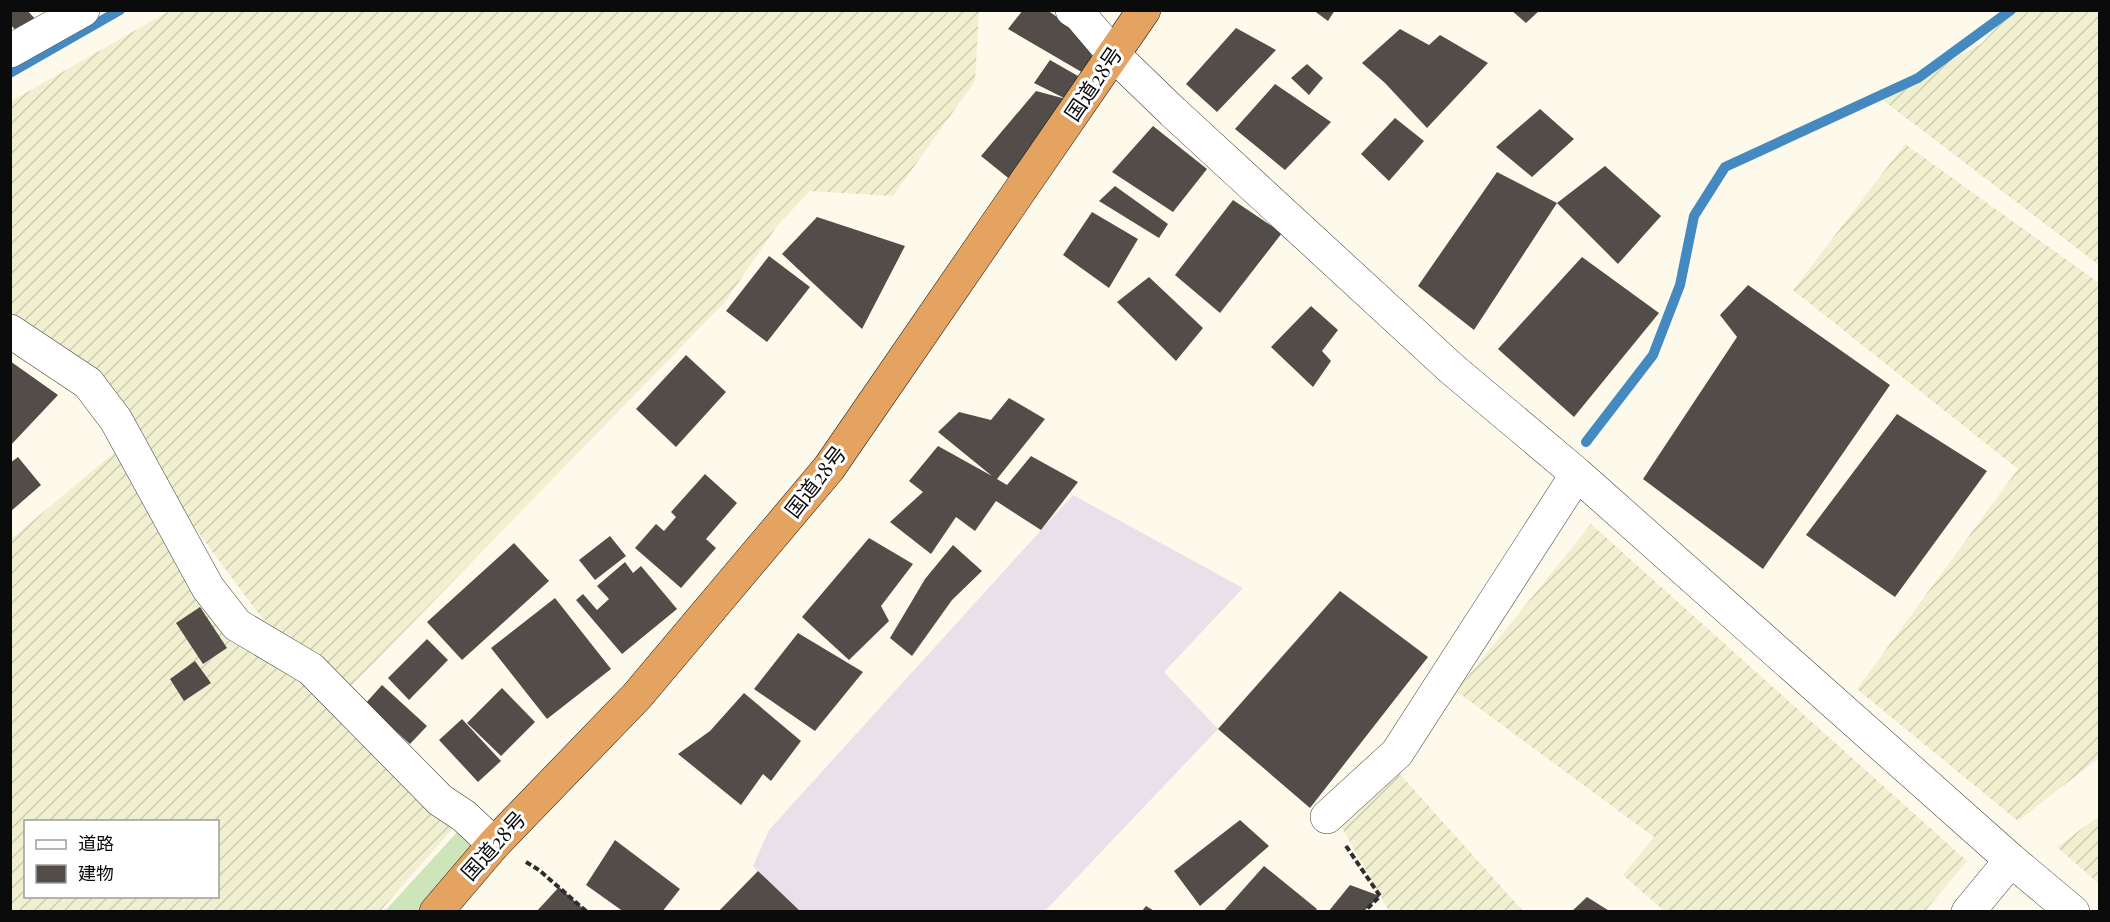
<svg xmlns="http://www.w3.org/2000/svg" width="2110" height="922" font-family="'Playfair Display','Noto Sans JP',serif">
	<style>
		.industrial { fill: #e9e0ea }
		.farmland { fill: url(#farmland-furrows); fill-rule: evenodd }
		.grass { fill: #cee4b9 }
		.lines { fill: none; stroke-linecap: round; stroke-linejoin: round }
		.stream { stroke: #4489bf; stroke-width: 10 }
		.building { fill: #534d49 }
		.street-casing { stroke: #3e3e3e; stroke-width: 34 }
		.highway-casing { stroke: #1c1c1c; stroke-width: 34 }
		.path { stroke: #2d2d2d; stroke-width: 4; stroke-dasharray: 6 3; stroke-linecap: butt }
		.street { stroke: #fff; stroke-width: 33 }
		.highway { stroke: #e5a362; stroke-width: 33 }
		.labels { text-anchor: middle; stroke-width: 6; stroke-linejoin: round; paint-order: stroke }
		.street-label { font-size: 21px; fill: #0b0b0b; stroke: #fff }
	</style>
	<defs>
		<pattern id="farmland-furrows" width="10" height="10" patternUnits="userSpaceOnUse" patternTransform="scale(1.5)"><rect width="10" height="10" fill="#f0efcf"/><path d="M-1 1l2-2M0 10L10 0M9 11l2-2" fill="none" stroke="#ccccb0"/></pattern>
	</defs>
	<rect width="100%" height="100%" fill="#fdfaec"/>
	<path class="industrial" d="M1073,495L1243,588L1164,672L1218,729L1045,911H799L753,866L769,830Z"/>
	<path class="farmland" d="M169,11H979L975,81L893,196L810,191L777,226L725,302L351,686L261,617L88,383L11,320L10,102Z
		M2012,11H2099V265L1880,98L1981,44Z
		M1905,144L2099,283V758L2018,821L1857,689L2018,469L1793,290Z
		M128,441L237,625L464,816L380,911H11L10,540ZM26,822H218V896H26Z
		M1591,524L1967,861L1925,911H1664L1623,875L1654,837L1456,691Z
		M1397,771L1523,911H1389L1337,819Z
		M2099,816V884L2057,847Z"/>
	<path class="grass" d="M459,830L475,849L419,911L384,912Z"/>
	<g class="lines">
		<path class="stream" d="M10,73L120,10
			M1586,442L1653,355L1680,285L1694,216L1725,167L1918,78L2011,10"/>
	</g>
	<path class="building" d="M10,10H27L46,31L26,42L10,24Z
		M1023,10H1047L1096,44L1085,74L1008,29Z
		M1313,10H1335L1328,21Z
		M1511,10H1540L1526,23Z
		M1236,28L1276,50L1217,112L1186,84Z
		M1400,29L1429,45L1440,35L1488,63L1427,128L1385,83L1362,63Z
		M1050,60L1078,76L1066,99L1012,181L981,156L1036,91L1066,99L1034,83Z
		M1307,64L1323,78L1309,95L1291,78Z
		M1275,84L1331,122L1285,170L1235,129Z
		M1540,109L1574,139L1532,177L1496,147Z
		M1395,118L1424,141L1389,181L1361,154Z
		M1153,126L1207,169L1173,212L1112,172Z
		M1605,166L1661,216L1618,264L1557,203Z
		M1497,172L1557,203L1474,330L1418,286Z
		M1115,186L1168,224L1159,238L1099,201Z
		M1233,200L1282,233L1220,313L1175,275Z
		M1092,212L1138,239L1109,288L1063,255Z
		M817,217L905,246L862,329L782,254Z
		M769,256L810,287L767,342L726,311Z
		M1582,257L1659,313L1574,417L1498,349Z
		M1149,277L1203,328L1176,361L1117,302Z
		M1748,285L1890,385L1763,569L1643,479L1737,337L1720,315Z
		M1311,306L1338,330L1322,351L1331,361L1313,387L1271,347Z
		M686,355L726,392L676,447L636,409Z
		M10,361L58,395L10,446Z
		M1009,398L1045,419L997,479L1007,485L1031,456L1078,482L1041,530L996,501L975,531L956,517L931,554L890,522L923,492L909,481L938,446L992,476L938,432L959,412L991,420Z
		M1897,414L1987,471L1895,597L1806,535Z
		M18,457L41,485L10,512V463Z
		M705,474L737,503L706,539L716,548L681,588L635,548L656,524L664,531L676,517L671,512Z
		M610,536L626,556L595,580L579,560Z
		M869,538L913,564L881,606L889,621L849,660L802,617Z
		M514,543L549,581L462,660L427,622Z
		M953,545L982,571L952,600L912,656L890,638L925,579Z
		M625,562L633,573L641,566L677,609L622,654L576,600L583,594L597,610L609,599L597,586Z
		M1340,591L1428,657L1310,808L1218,729Z
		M555,598L611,669L547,719L491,648Z
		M200,607L227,648L203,664L176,623Z
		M798,633L863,672L815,731L754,689Z
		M427,639L448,660L409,700L388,678Z
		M195,661L211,683L184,701L170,679Z
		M382,685L427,726L410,744L365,704Z
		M502,688L535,722L501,756L467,723Z
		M744,693L801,741L771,781L763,774L741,805L678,754L710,731Z
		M462,719L501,761L478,782L439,740Z
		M1240,820L1269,846L1200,906L1174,871Z
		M615,840L680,889L662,912H624L586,885Z
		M1264,866L1317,909L1314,912H1223Z
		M758,871L801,912H718Z
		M1350,885L1380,896L1363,912H1328Z
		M559,887L587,912H536Z
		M1587,897L1611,912H1571Z
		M1146,906L1156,912H1141Z"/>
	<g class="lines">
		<g class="street-casing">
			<path id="street" d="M1072,10L1080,15L1114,55L1173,112L1452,369L1577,474L2011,860L2073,912
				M10,51L83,10
				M10,331L88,383L116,420L208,588L237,625L311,669L440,800L464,816L494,844
				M1327,817L1397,753L1577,474
				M1968,912L2011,860"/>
		</g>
		<g class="highway-casing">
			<path id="highway" d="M436,912L494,844L637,696L829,468L1144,10"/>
		</g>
		<path class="path" d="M1346,846L1380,896L1364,912
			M526,862L539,870L587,912"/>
		<use href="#street" class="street"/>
		<use href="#highway" class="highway"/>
	</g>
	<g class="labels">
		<g class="street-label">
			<text transform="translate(1094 84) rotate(-56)" y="7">国道28号</text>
			<text transform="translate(816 482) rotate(-52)" y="7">国道28号</text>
			<text transform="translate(494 846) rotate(-48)" y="7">国道28号</text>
		</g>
	</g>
	<rect width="2110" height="922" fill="none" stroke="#0b0b0b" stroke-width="24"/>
	<rect x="24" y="820" width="195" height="78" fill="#ffffff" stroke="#9d9d9d" stroke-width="1.5"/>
	<rect x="36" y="840" width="30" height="9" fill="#ffffff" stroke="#9d9d9d" stroke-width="1.5"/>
	<text x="78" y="850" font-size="18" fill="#0b0b0b">道路</text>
	<rect x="36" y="865" width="30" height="18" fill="#534d49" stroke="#9d9d9d" stroke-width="1.5"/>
	<text x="78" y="880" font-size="18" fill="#0b0b0b">建物</text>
</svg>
